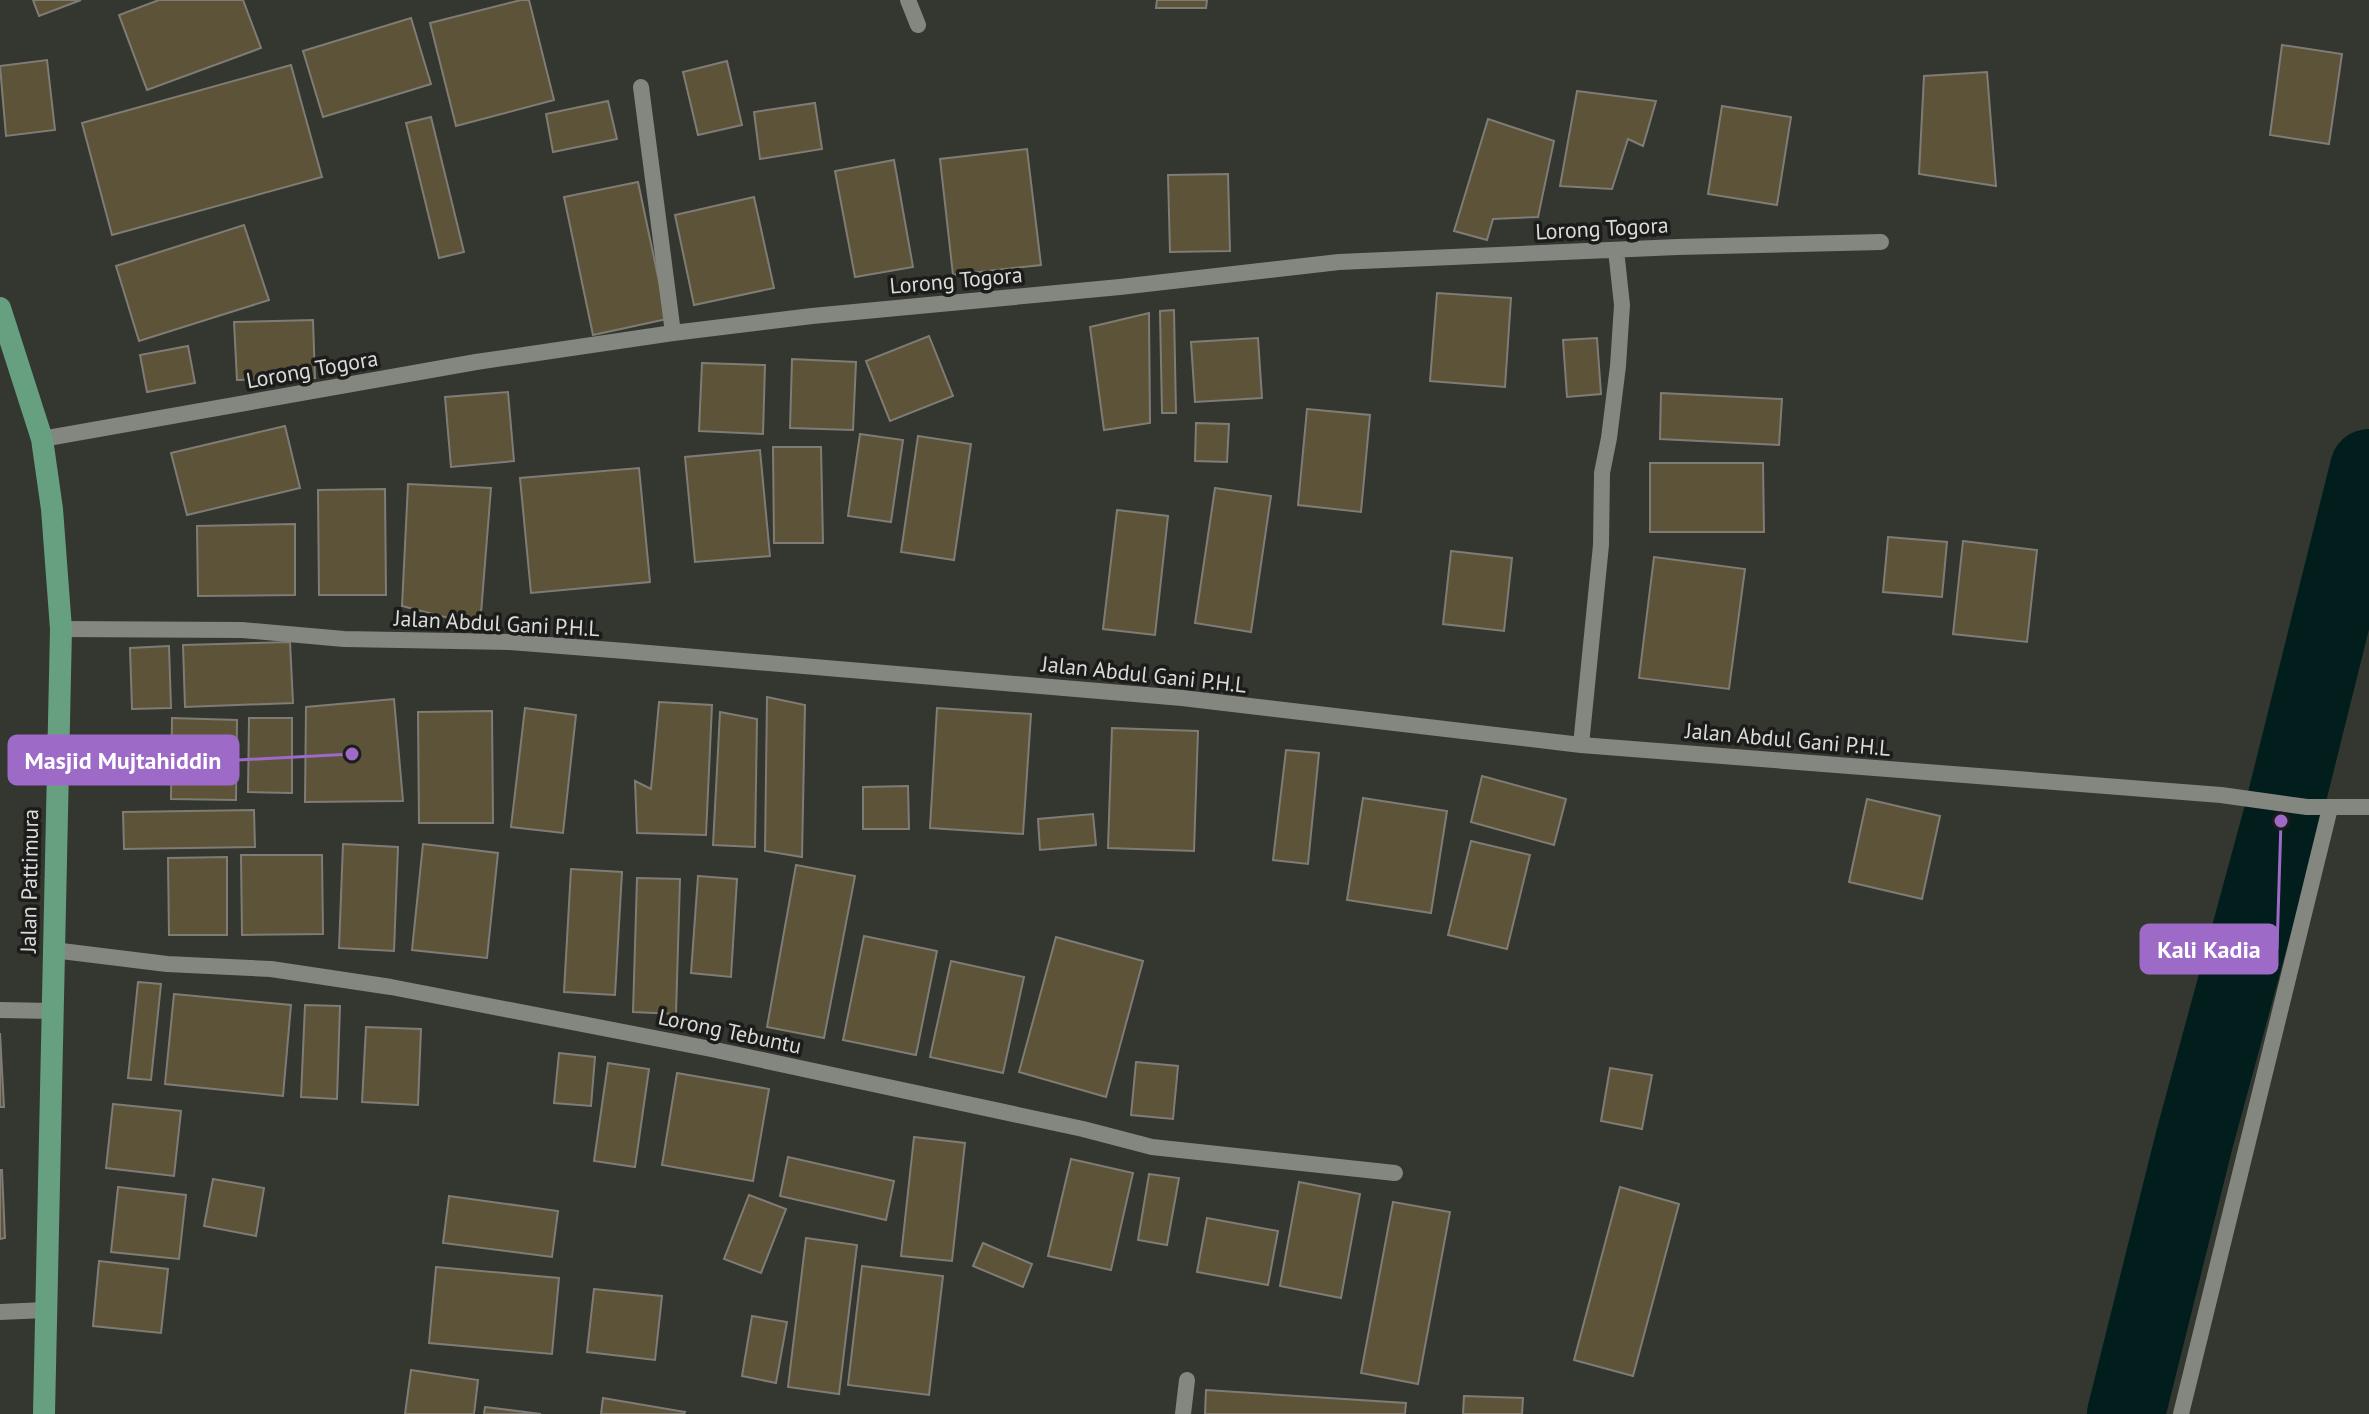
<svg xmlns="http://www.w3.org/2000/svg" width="2369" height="1414" font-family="'PT Sans',sans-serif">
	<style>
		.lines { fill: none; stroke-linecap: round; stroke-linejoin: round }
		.river { stroke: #011d1c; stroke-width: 78 }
		.building { fill: #5d5338; stroke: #7f7c76; stroke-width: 2 }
		.service { stroke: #848680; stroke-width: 16 }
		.minor { stroke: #848680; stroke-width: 16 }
		.trunk { stroke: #66a080; stroke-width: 22 }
		.labels { text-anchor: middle; stroke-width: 7; stroke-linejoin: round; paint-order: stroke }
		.street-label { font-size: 22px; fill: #dbdcd9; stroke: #1c1d1a }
		.leader { fill: none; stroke: #9d6ac8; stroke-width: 3 }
		.callout-dot { fill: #9d6ac8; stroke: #1c1d1a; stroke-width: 3 }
		.callout { fill: #9d6ac8; stroke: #9d6ac8; stroke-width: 3 }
		.callout-label { font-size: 24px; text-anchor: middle; font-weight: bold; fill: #fff }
	</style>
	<rect width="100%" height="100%" fill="#343630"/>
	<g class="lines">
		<path class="river" d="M2126,1414L2194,1141L2281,821L2369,468"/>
	</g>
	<path class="building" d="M33,0H81L39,16Z
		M159,0H243L261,48L147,90L119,15Z
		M521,0H529L554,100L456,126L430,23Z
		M1157,0H1207L1206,8H1156Z
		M411,18L431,84L323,117L303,51Z
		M2282,45L2342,54L2329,144L2270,135Z
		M47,60L55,130L6,136L0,66Z
		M727,61L742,125L698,135L683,72Z
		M291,65L322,177L112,235L82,123Z
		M1987,72L1996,186L1919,174L1924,76Z
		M1577,91L1656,101L1643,146L1628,139L1612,189L1560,186Z
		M608,101L617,139L553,152L546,114Z
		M815,103L822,149L760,159L754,112Z
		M1722,106L1791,117L1777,205L1708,194Z
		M431,117L464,252L439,258L406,123Z
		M1488,119L1554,141L1538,217L1493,219L1487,240L1454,231Z
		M1027,149L1041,265L953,275L940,159Z
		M894,160L913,267L855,277L835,171Z
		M1228,174L1230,251L1170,252L1168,175Z
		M638,182L667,319L593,335L564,197Z
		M754,197L774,288L694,305L675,215Z
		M244,225L269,300L139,341L116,266Z
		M1437,293L1511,298L1505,387L1430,381Z
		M1174,310L1176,413H1162L1160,311Z
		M1149,313L1150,423L1104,430L1090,327Z
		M313,320L315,378L237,380L234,322Z
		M929,336L953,396L890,421L866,361Z
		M1258,338L1262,398L1195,402L1191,342Z
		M1597,338L1601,394L1567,397L1563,340Z
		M188,346L195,383L147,392L140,355Z
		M792,359L856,362L853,430L790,428Z
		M702,363L765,365L763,434L699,431Z
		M508,392L514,461L451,467L445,397Z
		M1661,393L1782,399L1779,445L1660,439Z
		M1307,409L1370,415L1361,512L1298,505Z
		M1196,423L1229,424L1227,462L1195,461Z
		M285,426L300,488L187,515L171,453Z
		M860,434L903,440L891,522L848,516Z
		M918,436L971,444L954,560L901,552Z
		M773,447H821L823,543H774Z
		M760,450L770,556L695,562L685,457Z
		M1650,463H1763L1764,532H1650Z
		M639,468L650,582L531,593L520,478Z
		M408,484L491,488L480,626L402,606Z
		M1215,488L1271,496L1251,632L1195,623Z
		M385,489L386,595H319L318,490Z
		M1117,510L1168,516L1155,635L1103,629Z
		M295,524V595L198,596L197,526Z
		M1888,537L1947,542L1942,597L1883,592Z
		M1963,541L2037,550L2027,642L1953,634Z
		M1451,551L1512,558L1504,631L1443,624Z
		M1654,557L1745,569L1729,689L1639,678Z
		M290,642L293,703L185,707L183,645Z
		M169,646L171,708L132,709L130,648Z
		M767,697L805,705L802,857L765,851Z
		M394,699L403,801L305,802L306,707Z
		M659,702L712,705L706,835L637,833L635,781L651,789Z
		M525,708L576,715L563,833L511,827Z
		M937,708L1031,714L1023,834L930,828Z
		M492,711L493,823H419L418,712Z
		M720,712L757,719L755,847L713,845Z
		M172,718L237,720L236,800L171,799Z
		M249,718H292V793L248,792Z
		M1112,728L1198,731L1194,851L1108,848Z
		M1286,750L1319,753L1308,864L1273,860Z
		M1482,776L1566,799L1554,845L1471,822Z
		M908,786L909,829H863V787Z
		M1363,798L1447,811L1431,913L1347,900Z
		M1867,799L1940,816L1922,899L1849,882Z
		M254,810L255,847L124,849L123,812Z
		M1093,814L1096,845L1040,850L1038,819Z
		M1471,841L1530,855L1507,949L1448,935Z
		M343,844L398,847L394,951L339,948Z
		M423,844L498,853L487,958L412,950Z
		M241,855H322L323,934L242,935Z
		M227,857V935H169L168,858Z
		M796,865L855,876L824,1038L767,1027Z
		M571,869L622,872L615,995L564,992Z
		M698,876L737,879L731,977L691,973Z
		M637,878L680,879L676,1014L633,1012Z
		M864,936L937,951L916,1055L843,1040Z
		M1056,937L1143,961L1106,1097L1019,1072Z
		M951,961L1024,977L1003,1073L930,1057Z
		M138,982L161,984L151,1080L128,1078Z
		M174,994L291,1005L283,1096L165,1084Z
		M305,1005L340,1006L337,1099L301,1097Z
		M366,1027L421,1029L418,1105L362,1102Z
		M0,1033L4,1107H0Z
		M559,1053L595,1057L591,1106L554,1103Z
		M1136,1062L1178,1066L1173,1119L1131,1115Z
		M608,1063L649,1069L635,1167L594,1161Z
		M1610,1068L1652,1075L1642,1129L1601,1121Z
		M677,1073L769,1089L753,1181L662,1165Z
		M113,1104L181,1111L174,1176L106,1168Z
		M914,1137L965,1143L952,1261L901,1256Z
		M788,1157L894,1181L886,1220L780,1196Z
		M1071,1159L1133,1173L1111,1270L1048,1256Z
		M0,1170H2L5,1238L0,1239Z
		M1149,1174L1179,1178L1167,1245L1138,1240Z
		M213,1179L264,1188L256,1236L204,1226Z
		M1299,1182L1360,1194L1341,1298L1280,1286Z
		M118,1187L186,1195L179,1259L111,1252Z
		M1620,1187L1679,1204L1633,1376L1574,1360Z
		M749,1195L786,1209L761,1273L724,1259Z
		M449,1196L558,1211L552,1257L443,1243Z
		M1393,1202L1450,1212L1418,1384L1361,1373Z
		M1207,1218L1278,1231L1268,1285L1197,1272Z
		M806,1238L857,1245L839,1394L788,1387Z
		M983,1243L1032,1264L1023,1287L973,1266Z
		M99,1261L168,1269L161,1333L93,1326Z
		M862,1266L943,1276L929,1395L848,1385Z
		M436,1267L559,1278L552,1354L429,1343Z
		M594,1289L662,1296L655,1360L587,1352Z
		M752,1316L787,1322L776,1383L742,1376Z
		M411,1370L478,1380L474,1414H405Z
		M1206,1390L1406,1403L1405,1414H1205Z
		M1464,1396L1523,1398L1522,1414H1463Z
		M603,1398L685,1412L684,1414H601Z
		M485,1407L541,1414H484Z"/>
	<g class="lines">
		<path class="service" d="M1183,1414L1187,1380"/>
		<path class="minor" d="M908,0L918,25
			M641,87L673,333
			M42,439L476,362L673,333L812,316L1120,287L1339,262L1677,247L1881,242
			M61,629L242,630L344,639L510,642L625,651L1182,698L1581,745L2221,795L2307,807H2369
			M1581,745L1601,545L1602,473L1609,438L1618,366L1622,305L1616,250
			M53,950L167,964L271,969L391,987L711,1049L1083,1129L1152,1147L1395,1173
			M0,1010L52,1011
			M0,1312L46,1310
			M2181,1414L2330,808"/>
		<path class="trunk" d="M0,308L42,439L52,509L61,629L44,1414"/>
	</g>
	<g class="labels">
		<g class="street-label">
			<text transform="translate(1602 228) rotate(-3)" y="8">Lorong Togora</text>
			<text transform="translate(956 280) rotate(-5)" y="8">Lorong Togora</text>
			<text transform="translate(312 369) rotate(-10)" y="8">Lorong Togora</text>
			<text transform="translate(497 623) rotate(3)" y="8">Jalan Abdul Gani P.H.L</text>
			<text transform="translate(1144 674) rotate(6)" y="8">Jalan Abdul Gani P.H.L</text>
			<text transform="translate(1788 739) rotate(5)" y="8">Jalan Abdul Gani P.H.L</text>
			<text transform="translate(29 881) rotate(-89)" y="8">Jalan Pattimura</text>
			<text transform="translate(730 1031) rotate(12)" y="8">Lorong Tebuntu</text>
		</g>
	</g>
	<path class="leader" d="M352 754L238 760M2281 821L2277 949"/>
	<g class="callout-dot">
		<circle cx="352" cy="754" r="8"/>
		<circle cx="2281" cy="821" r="8"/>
	</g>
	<g class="callout">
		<rect x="9" y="736" width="229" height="48" rx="8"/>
		<rect x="2141" y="925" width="136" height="48" rx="8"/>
	</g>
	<g class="callout-label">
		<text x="123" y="769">Masjid Mujtahiddin</text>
		<text x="2209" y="958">Kali Kadia</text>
	</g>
</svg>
